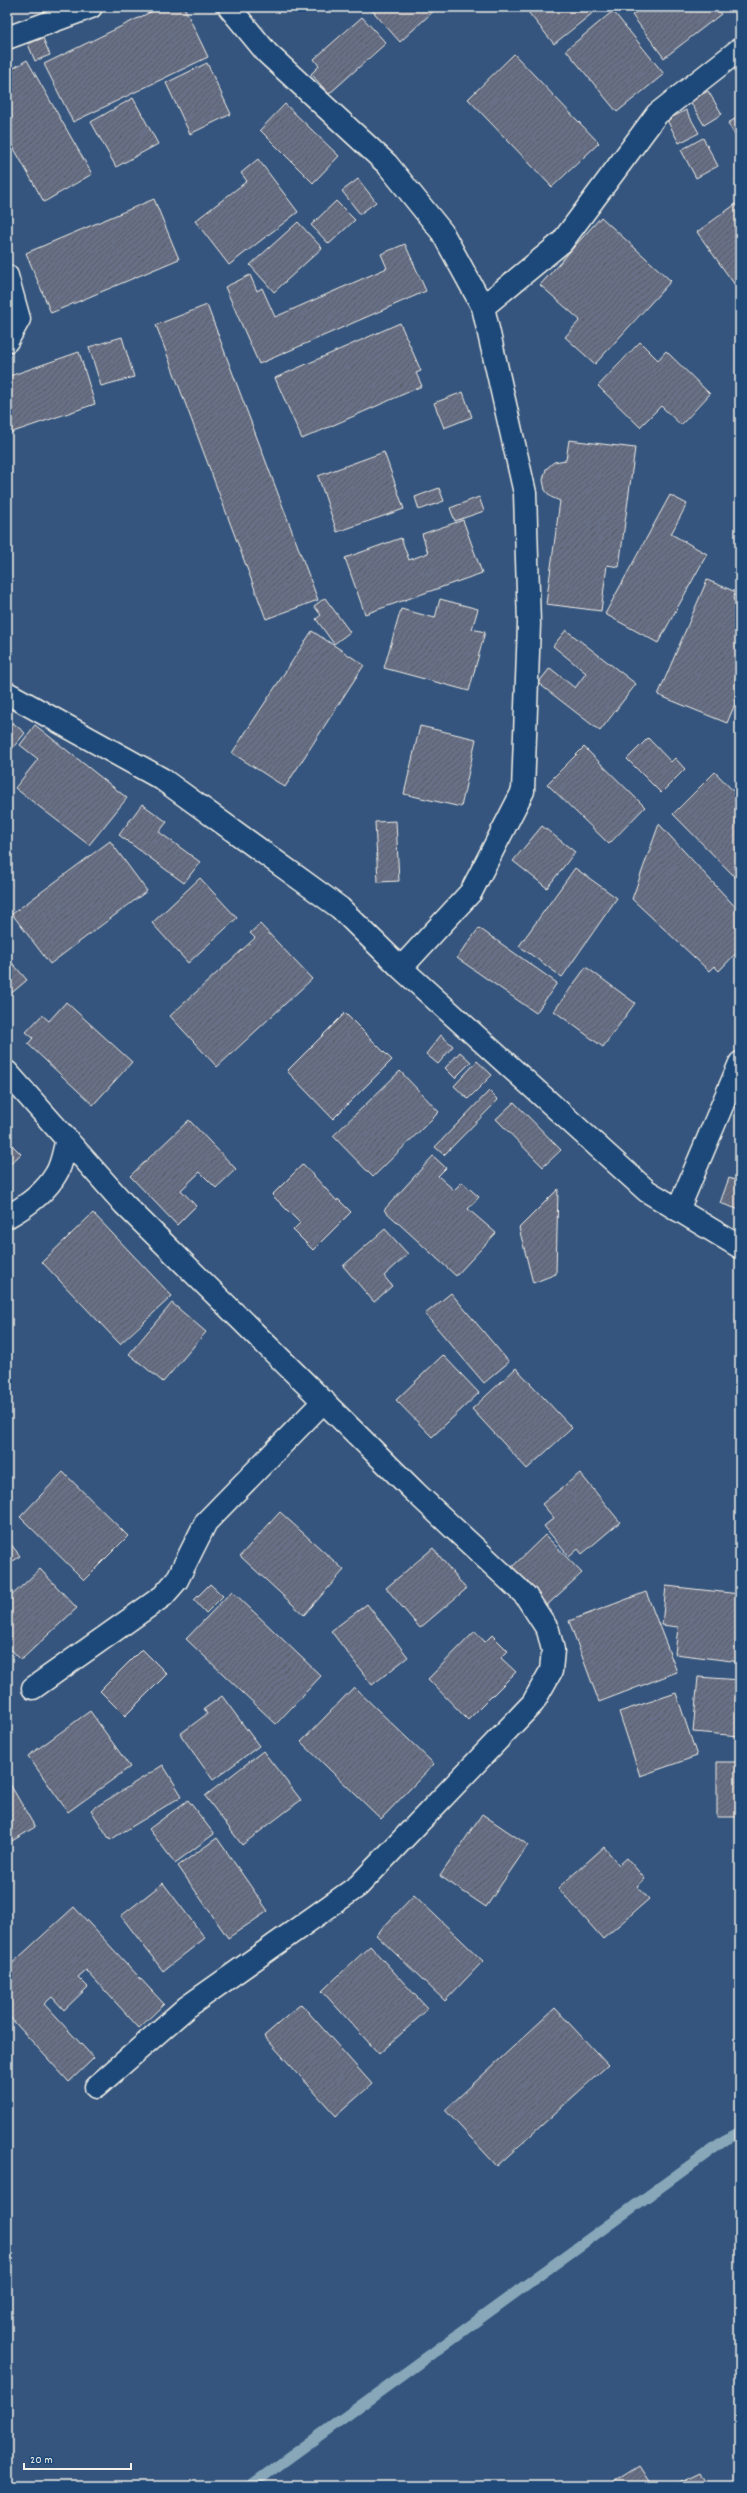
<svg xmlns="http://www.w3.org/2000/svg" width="747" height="2493" font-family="Dekko,sans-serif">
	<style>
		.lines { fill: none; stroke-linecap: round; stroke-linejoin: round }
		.stream { stroke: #88a8ba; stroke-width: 11 }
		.building { fill: url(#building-hatch); stroke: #f4f1e8 }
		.minor-casing { stroke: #f4f1e8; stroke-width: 25 }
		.minor { stroke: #1f4a7a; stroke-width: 22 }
	</style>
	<defs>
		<pattern id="building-hatch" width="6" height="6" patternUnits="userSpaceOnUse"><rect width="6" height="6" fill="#677087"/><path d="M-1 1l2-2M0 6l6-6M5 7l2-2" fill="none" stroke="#585c66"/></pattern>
	</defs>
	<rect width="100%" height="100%" fill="#35557e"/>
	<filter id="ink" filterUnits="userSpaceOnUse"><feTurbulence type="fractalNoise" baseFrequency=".025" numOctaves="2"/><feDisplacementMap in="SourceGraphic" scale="8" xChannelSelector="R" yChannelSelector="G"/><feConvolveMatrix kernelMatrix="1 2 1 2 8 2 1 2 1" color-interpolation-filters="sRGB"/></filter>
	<g filter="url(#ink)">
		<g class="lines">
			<path class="stream" d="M250,2486L725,2140L740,2132"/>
		</g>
		<path class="building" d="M161,7H184L208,57L73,122L44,64Z
			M369,7H438L400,42Z
			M524,7H600L554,44Z
			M634,7H715L721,14L664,58L632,15L637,11Z
			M613,11L664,74L617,112L566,50Z
			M362,17L386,43L329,94L311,74L319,66L314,59Z
			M43,38L50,55L35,61L28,44Z
			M514,54L599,143L552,187L468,99Z
			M27,60L92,174L44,202L7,136V72Z
			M207,63L231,114L190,134L166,83Z
			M708,91L722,114L704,125L690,101Z
			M133,98L158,144L116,167L91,122Z
			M285,104L339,156L313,183L260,130Z
			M686,110L699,133L679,143L667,120Z
			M740,116V144L728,123Z
			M703,138L718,166L696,178L681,150Z
			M258,159L298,212L229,265L195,221L247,181L241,173Z
			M358,179L376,202L360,214L342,191Z
			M154,199L179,259L51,313L26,253Z
			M336,201L355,220L329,244L311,225Z
			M740,201V292L697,232Z
			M601,217L671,281L595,364L565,337L580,320L540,285Z
			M298,222L322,248L274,292L250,265Z
			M405,244L426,291L259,364L225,287L250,275L257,291L262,288L275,317L387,268L381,254Z
			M207,305L318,600L266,619L156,325Z
			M400,323L421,371L416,373L422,386L302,439L275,378Z
			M122,337L134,377L101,386L89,347Z
			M640,342L658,360L666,351L710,394L681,425L661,406L640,427L598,386Z
			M79,352L95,404L7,434V377Z
			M463,392L472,417L444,428L434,403Z
			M569,440L635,448L619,567L607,565L601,611L546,604L560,501L551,497L545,490L543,480L546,469L554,462L566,460Z
			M384,452L404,509L337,532L318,476Z
			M439,488L444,501L419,510L415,497Z
			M670,495L687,504L671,534L707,554L658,643L605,614Z
			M479,497L484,511L455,521L450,508Z
			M463,520L482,573L365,614L345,558L401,538L409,560L428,553L422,534Z
			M707,580L736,592L733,600L740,603V692L727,723L658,695Z
			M325,598L350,632L334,644L316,619L321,615L314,606Z
			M440,599L478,609L472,629L485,632L469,691L384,668L401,609L435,618Z
			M566,630L636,684L600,731L538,683L550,668L575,688L586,673L553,646Z
			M312,631L364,665L285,787L232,753Z
			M13,723L25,733L7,755V729Z
			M35,725L127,798L89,845L15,788L38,759L20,745Z
			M420,726L476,739L461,807L404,794Z
			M648,738L671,762L675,758L685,769L661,793L627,759Z
			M584,747L645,807L609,844L547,784Z
			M715,772L740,798V882L673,814Z
			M142,804L167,822L159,832L200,862L184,883L119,835Z
			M396,821L399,881L378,882L375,822Z
			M659,824L740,912V949L719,971L714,966L709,971L632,899Z
			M542,826L575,852L547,888L513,861Z
			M110,841L147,891L50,964L12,914Z
			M575,868L617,898L562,977L519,946Z
			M200,878L237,918L188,963L152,923Z
			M260,924L312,979L217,1067L170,1016L255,938L250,933Z
			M479,928L557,983L536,1013L457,958Z
			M7,957L27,980L7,997Z
			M586,967L635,1003L603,1047L554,1011Z
			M66,1002L132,1062L93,1105L28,1044L33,1038L26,1032L42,1015L49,1021Z
			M345,1013L392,1060L333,1119L287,1071Z
			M441,1035L453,1046L438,1064L426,1054Z
			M460,1052L471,1062L455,1078L445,1068Z
			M477,1061L492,1075L468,1099L454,1086Z
			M400,1071L439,1112L373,1177L333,1136Z
			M489,1091L498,1100L444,1155L435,1147Z
			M514,1102L561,1150L543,1167L496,1119Z
			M189,1120L236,1169L216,1188L200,1172L181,1190L196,1206L177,1225L130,1176Z
			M7,1140L21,1154L7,1167Z
			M433,1156L446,1168L438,1176L454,1190L462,1182L479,1197L468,1209L496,1233L456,1276L384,1210Z
			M303,1164L337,1201L338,1199L351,1212L313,1250L293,1230L300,1223L272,1195Z
			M729,1178L740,1182V1210L720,1203Z
			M558,1189L556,1274L533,1283L519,1228Z
			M93,1213L172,1296L120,1344L42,1262Z
			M385,1229L408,1254L384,1276L392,1286L374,1302L343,1266Z
			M451,1293L509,1362L484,1383L425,1314Z
			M172,1303L206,1332L163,1382L129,1354Z
			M443,1355L479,1393L432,1437L396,1400Z
			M516,1368L572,1428L527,1469L472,1409Z
			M63,1472L128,1536L84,1580L20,1517Z
			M580,1473L620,1522L582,1554L578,1549L569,1557L544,1526L554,1518L542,1504Z
			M280,1512L344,1570L304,1615L240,1556Z
			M545,1535L582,1573L545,1607L509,1570Z
			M7,1539L20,1556L7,1566Z
			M433,1548L466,1589L420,1628L386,1588Z
			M40,1569L77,1608L21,1660L7,1645V1600Z
			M210,1584L223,1596L206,1613L194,1600Z
			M666,1586L740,1594V1662L675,1654L678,1627L662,1625Z
			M232,1591L321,1676L276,1724L186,1639Z
			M646,1592L677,1672L599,1702L569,1621Z
			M367,1604L408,1657L372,1685L331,1631Z
			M475,1631L485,1642L492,1635L508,1651L501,1658L516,1672L468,1720L428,1679Z
			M142,1649L167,1674L125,1716L100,1691Z
			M698,1677L740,1680V1736L693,1732Z
			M354,1687L434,1764L381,1819L301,1742Z
			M676,1693L697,1756L640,1776L619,1712Z
			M222,1696L259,1746L213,1780L180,1734L207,1714L204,1709Z
			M90,1711L130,1767L68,1812L28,1756Z
			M263,1751L301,1800L242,1845L205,1796Z
			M717,1762H740V1817H717Z
			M163,1765L182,1796L110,1840L91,1810Z
			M7,1779L35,1827L7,1844Z
			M188,1800L214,1834L175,1863L149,1829Z
			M482,1814L528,1845L486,1907L440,1876Z
			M217,1838L268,1911L228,1938L178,1866Z
			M604,1847L619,1865L627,1858L645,1879L637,1886L649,1899L603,1939L558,1888Z
			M163,1883L205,1938L163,1971L121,1916Z
			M414,1895L483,1961L445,2001L376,1935Z
			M74,1907L164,2004L139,2028L86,1970L78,1977L88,1987L64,2010L52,1997L44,2004L94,2058L69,2082L7,2014V1968Z
			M370,1946L428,2009L379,2054L322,1991Z
			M301,2004L372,2084L336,2116L264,2036Z
			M555,2008L608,2065L497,2166L445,2110Z
			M639,2466L652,2486H607Z
			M700,2472L707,2486H674L673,2485Z"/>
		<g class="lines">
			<g class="minor-casing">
				<path id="minor" d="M229,7L267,53L387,164L442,232L483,307L525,493L529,624L523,791L471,892L401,968
					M7,38L91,7
					M7,276L19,319L7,341
					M483,307L562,242L657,114L740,49
					M7,693L162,779L340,908L401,968L647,1191L740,1247
					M7,1072L124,1204L415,1492L526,1596L548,1630L553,1650L551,1671L533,1703L358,1886L187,2007L96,2087
					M678,1210L740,1063
					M7,1217C25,1207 45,1193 56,1174C62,1165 64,1150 67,1139
					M33,1688L163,1596L177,1580L206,1522L324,1401"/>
			</g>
			<use href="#minor" class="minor"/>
		</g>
	</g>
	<rect width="747" height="2493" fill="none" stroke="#1f4a7a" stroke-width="24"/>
	<rect x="12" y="12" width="723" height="2469" fill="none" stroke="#f4f1e8" stroke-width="1.5" filter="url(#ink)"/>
	<path d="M24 2463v6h107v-6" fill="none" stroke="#f4f1e8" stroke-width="2"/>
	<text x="30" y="2463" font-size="12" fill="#f4f1e8" stroke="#1f4a7a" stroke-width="3" paint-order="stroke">20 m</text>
</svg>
